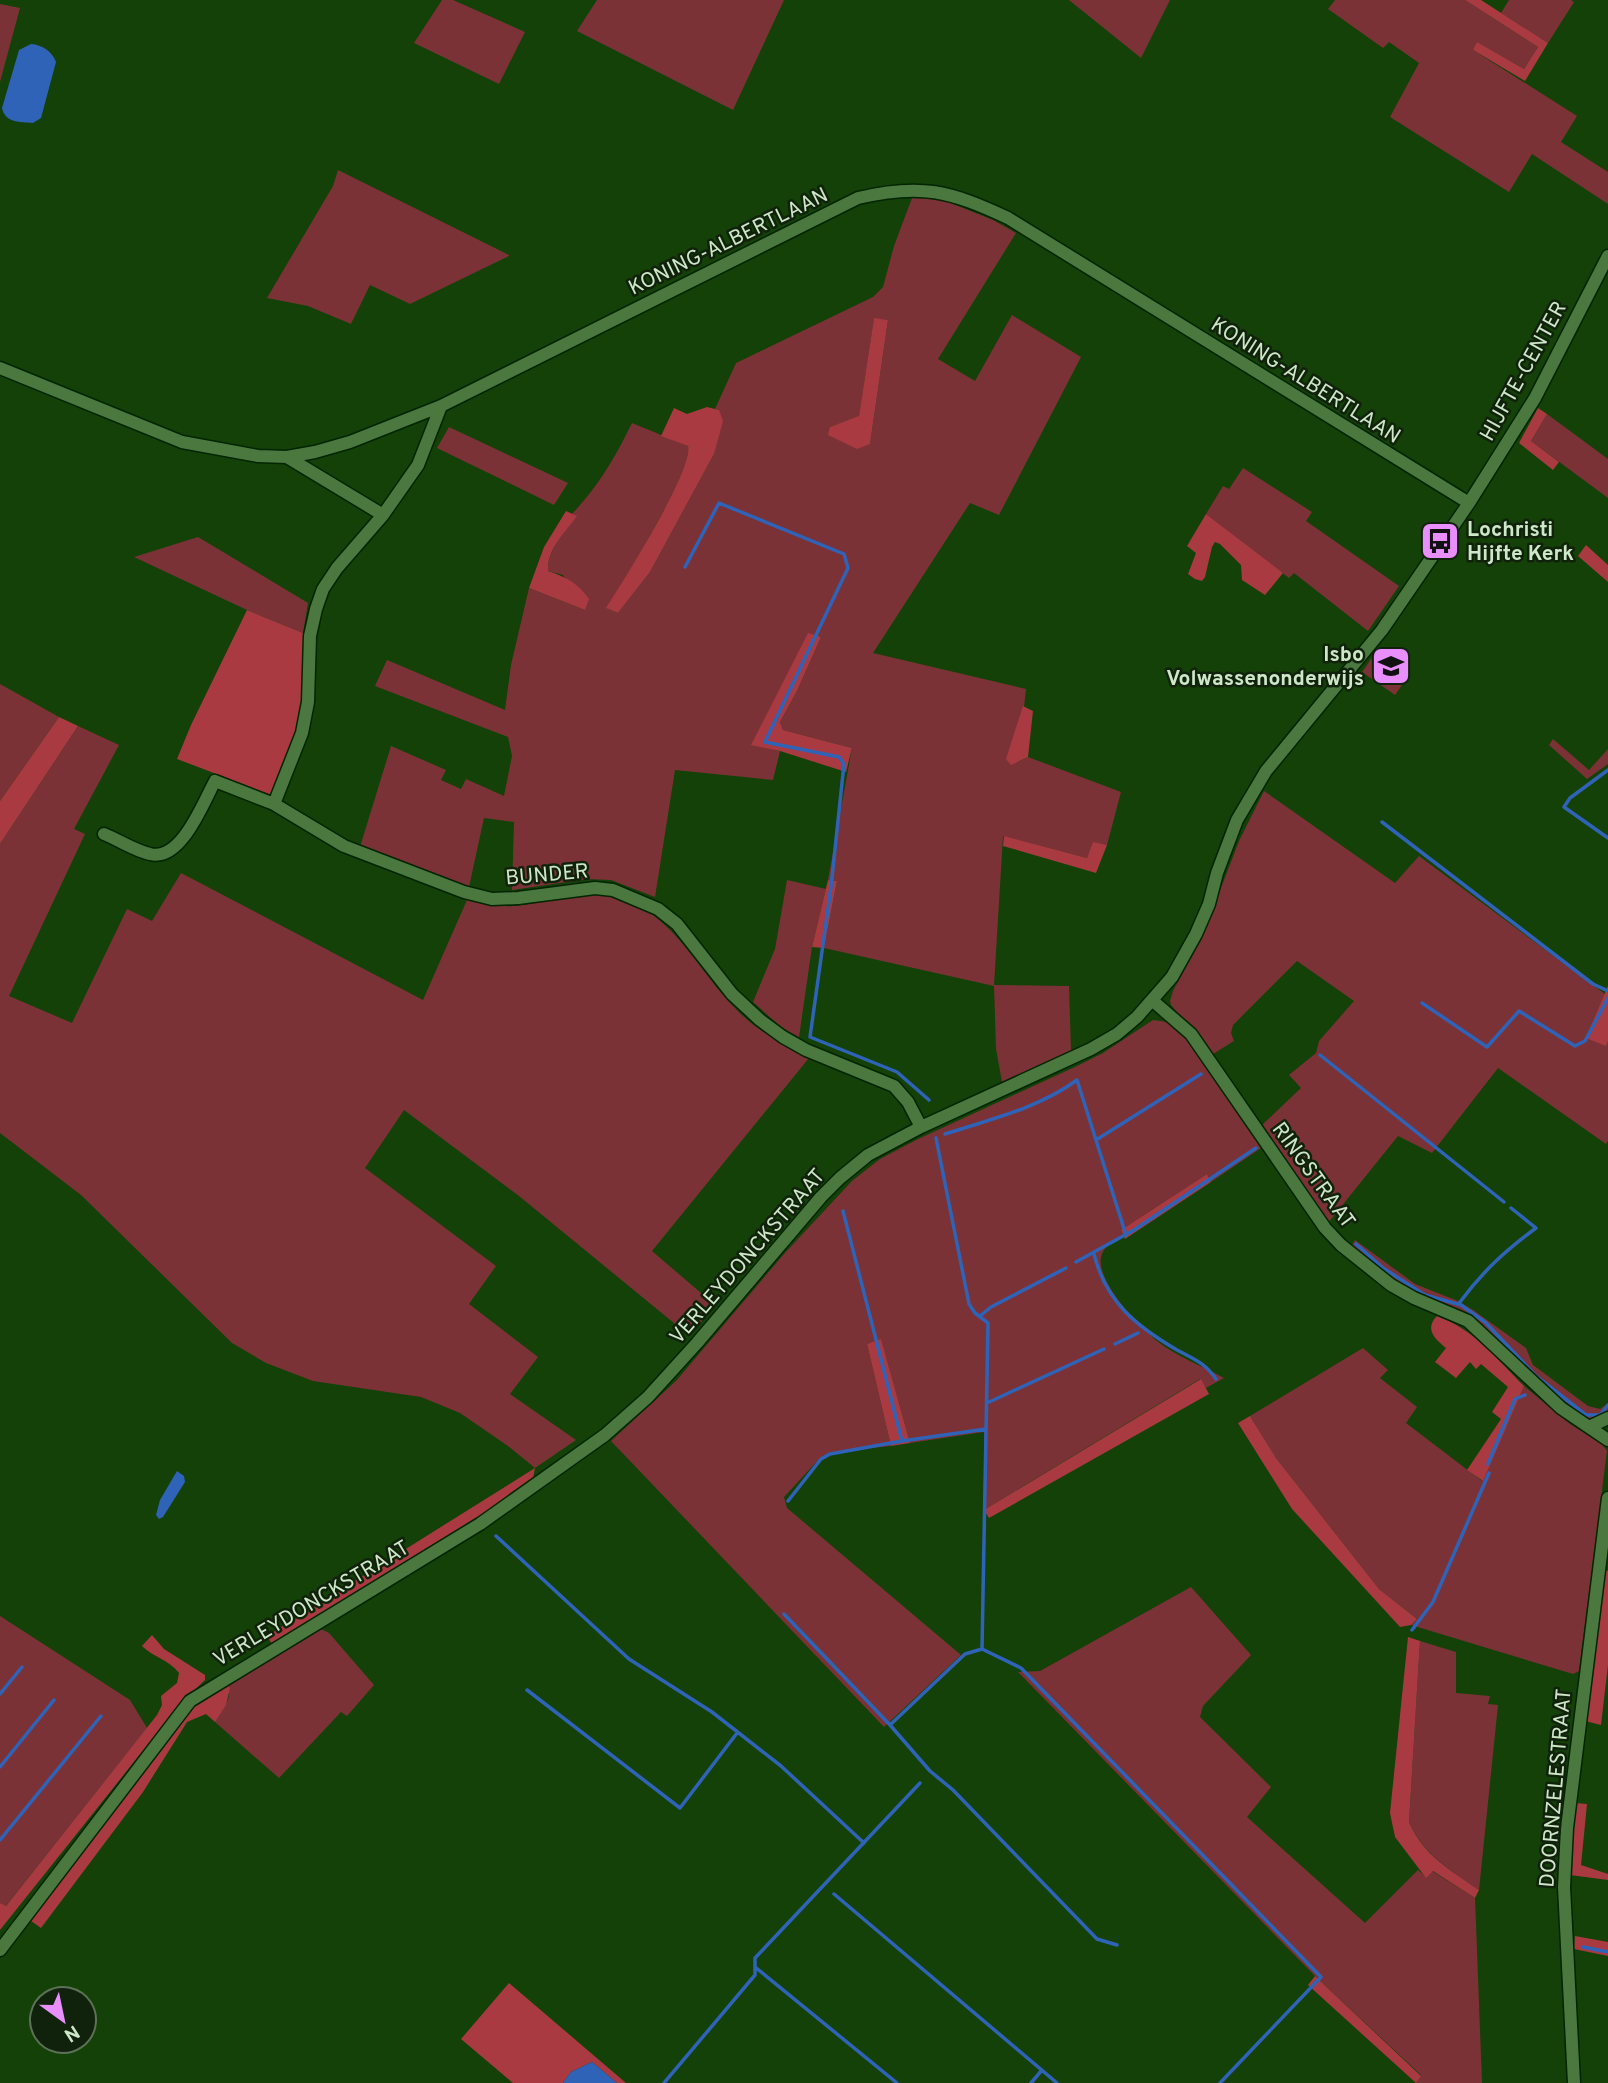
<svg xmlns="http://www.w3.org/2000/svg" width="1608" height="2083" font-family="Overpass,sans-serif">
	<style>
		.green { fill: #7b3236; fill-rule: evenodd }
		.forest { fill: #a93a42 }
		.water { fill: #2f63b8 }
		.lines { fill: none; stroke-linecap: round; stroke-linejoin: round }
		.stream { stroke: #2f63b8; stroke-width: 3.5 }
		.minor-casing { stroke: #032500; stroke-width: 15 }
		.minor { stroke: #4a783f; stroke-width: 12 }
		.labels { text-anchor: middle; stroke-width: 5; stroke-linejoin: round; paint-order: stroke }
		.street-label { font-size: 21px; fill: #cee7c8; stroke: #10220b }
		.poi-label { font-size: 21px; font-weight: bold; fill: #cee7c8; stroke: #10220b; text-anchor: start }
	</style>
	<rect width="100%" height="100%" fill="#144107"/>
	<path class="green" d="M442,0H453L525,32L499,84L414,43Z
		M597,0H784L733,110L577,31Z
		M1069,0H1170L1141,58Z
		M1335,0H1465L1538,47L1524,69L1478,43L1473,50L1577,116L1561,142L1608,172V204L1532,154L1509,192L1390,117L1419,63L1389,42L1383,48L1328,9Z
		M1509,0H1571L1574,2L1548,43L1501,13Z
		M0,4L20,8L0,82Z
		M338,170L509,255V256L410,304L370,285L351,324L308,306L267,298L333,186Z
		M912,198L943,200L993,220L1016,233L938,359L975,381L1012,315L1081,357L999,515L970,503L873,653L1026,689L1018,762L1028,757L1121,792L1107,845L1093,843L1087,858L1003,836L994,985L1069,986L1071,1051L1002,1082L996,1049L994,986L824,948L837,881L828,880L852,748L783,730L780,722L797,691L821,637L808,634L752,744L780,751L773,780L675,770L655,897L611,880L587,879L512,890L514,822L484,818L469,887L360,847L391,746L446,770L441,780L461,789L466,779L504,796L512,756L508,737L375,686L387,660L505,710L511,665L529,588L585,610L563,575L548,571C547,550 565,533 576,516L572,514C600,484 614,459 632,423L688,446C693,472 623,580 607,608L618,613L650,572L714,454L719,410L715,409L736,363L873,297L883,287L894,246ZM874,319L888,320L870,444L830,427L859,417Z
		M1547,414L1608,459V498L1531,441Z
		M449,427L568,483L554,505L437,448Z
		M1243,468L1312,512L1306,521L1399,586L1368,631L1294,573L1289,578L1206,514L1223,486L1229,489Z
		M198,537L308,603L303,633L247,610L134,557Z
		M1374,655L1407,678L1395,695L1362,672Z
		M0,684L59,717L0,801Z
		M78,726L119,745L74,829L85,834L9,996L72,1023L127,909L152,921L181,873L423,1000L467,900C483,903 499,907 515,906C546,903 579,890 610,896C670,907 696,968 734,1007C755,1030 782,1044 809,1058L652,1251L715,1305C705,1317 697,1333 680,1328L519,1196L404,1110L365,1168L496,1266L469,1304L538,1357L510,1394L576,1440L535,1468L508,1446L460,1413L421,1397L313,1381L266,1363L232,1343L81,1195L0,1133V844Z
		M1553,739L1589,770L1608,749V764L1587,779L1549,745Z
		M1264,791L1395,883L1419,856L1605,994L1587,1037L1606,1045L1608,1041V1141L1606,1144L1498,1068L1432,1153L1398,1136L1328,1223L1261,1126L1301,1088L1289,1075L1316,1053L1319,1041L1354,1001L1297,961L1233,1025L1231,1033L1234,1041L1213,1054L1171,1005L1170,1001L1173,991L1201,940L1239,841Z
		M787,880L826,889L812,947L799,1037L781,1027L753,1002L775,949Z
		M1153,1020L1168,1022L1188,1039L1261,1148L1211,1182L1207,1174L1121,1230L1123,1235C1114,1240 1103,1247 1101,1257C1096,1282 1139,1326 1157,1341C1176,1356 1202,1366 1224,1378L1206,1388L1200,1379L984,1510V1432L910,1443L881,1340L867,1344L891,1446L849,1450L820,1458L784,1497L787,1508L961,1655L884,1727L611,1441L676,1381L784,1254L852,1181L880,1159L916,1140L1077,1066L1103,1053Z
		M1355,1240L1415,1284L1458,1301L1473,1310L1526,1348L1533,1365L1588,1406L1600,1409L1608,1403V1413L1591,1421L1570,1411L1492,1336L1407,1291L1350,1249Z
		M1363,1348L1388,1370L1380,1378L1417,1407L1406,1423L1482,1481L1524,1386L1570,1424L1602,1444L1607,1451L1579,1671L1573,1674L1411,1625L1417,1619L1379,1589L1276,1458L1250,1416Z
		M1191,1587L1251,1655L1203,1706L1200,1717L1271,1787L1247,1817L1365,1923L1418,1870L1426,1877L1432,1871L1475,1898L1482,2083H1416L1421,2075L1315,1976L1018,1672L1040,1671Z
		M0,1616L130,1700L147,1728L5,1907L0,1903Z
		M321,1629L329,1633L374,1685L347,1716L341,1712L279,1778L215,1722C221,1709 234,1700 227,1685Z
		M1420,1641L1456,1652V1693L1490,1696L1488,1704L1498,1705L1479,1890C1449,1869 1425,1856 1409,1822Z"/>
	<path class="forest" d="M1465,0H1481L1548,43L1525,81L1473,50L1477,42L1524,69L1538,47Z
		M874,318L888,320L870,444L857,449L828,435L830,427L859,416Z
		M707,407L719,410L723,421L714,454L650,572L618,613L606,608C623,581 693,471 688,446L661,436L674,408L687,414Z
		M1538,408L1547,414L1531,441L1559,462L1553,470L1519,443Z
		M566,511L577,516C565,533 547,549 548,571C566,577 578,583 589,599L585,610L529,588L544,547Z
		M1206,514L1283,573L1265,595L1242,580L1241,565L1220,544L1215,542L1212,547L1205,577L1202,581L1195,579L1188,574L1196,553L1187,546Z
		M1586,545L1608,565V582L1578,556Z
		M247,610L303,633V711L272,795L177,759L191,725Z
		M808,633L821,637L797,691L780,722L783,730L852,748L846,772L780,751L751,745Z
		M1023,706L1033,711L1028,757L1011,765L1006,759Z
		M59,717L78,726L0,844V801Z
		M1004,836L1087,858L1093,842L1107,845L1096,873L1003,846Z
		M828,880L837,881L824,948L812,947Z
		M1608,986V1041L1606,1046L1586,1038Z
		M1207,1174L1211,1182L1125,1239L1121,1230Z
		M1437,1316C1474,1329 1497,1359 1524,1386L1483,1481L1467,1470L1501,1419L1492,1412L1508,1387L1481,1364L1476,1369L1470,1362L1456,1378L1435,1362L1446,1348C1435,1339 1424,1329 1437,1316Z
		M881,1339L910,1443L891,1446L867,1344Z
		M1201,1379L1209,1394L989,1518L984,1510Z
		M1250,1416L1276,1458L1379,1589L1417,1619L1411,1625L1400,1627L1292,1509L1238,1423Z
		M535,1468L532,1483L272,1644L267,1636Z
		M1604,1569L1608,1571V1665L1601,1725L1585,1721Z
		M152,1635L164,1649L205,1675V1680L181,1703L0,1930V1903L6,1906L157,1715L162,1705L161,1696L177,1683L179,1673C168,1659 153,1657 142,1646Z
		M1408,1637L1420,1641L1409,1822C1424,1856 1449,1869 1479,1890L1475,1898L1433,1871L1426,1878L1395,1837L1390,1813Z
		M227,1685L230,1688L226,1705L215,1722L206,1714L187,1722L143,1792L41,1928L31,1921L191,1708Z
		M1576,1803L1587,1804L1581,1865L1608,1874V1880L1570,1875Z
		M1575,1936L1608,1942V1956L1574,1949Z
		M1315,1976L1421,2076L1416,2083L1308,1985Z
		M509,1983L626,2083H617L592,2062L571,2072L563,2083H513L461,2039Z"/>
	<path class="water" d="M31,44C42,45 52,51 56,62L41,118L33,123C20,122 5,123 2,108L19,50Z
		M177,1471L184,1476L185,1482L163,1517L159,1519L156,1515L160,1500Z
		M592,2062L617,2083H563L571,2072Z"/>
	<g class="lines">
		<path class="stream" d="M685,567L719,503L844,554L848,568L765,742L839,757L844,764L831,887L810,1037L897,1072L929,1100
			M1608,770L1570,798L1564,807L1608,838
			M1382,822L1593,984L1608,991
			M1422,1003L1487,1047L1519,1011L1575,1046L1585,1041L1608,998
			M1320,1055L1504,1202
			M945,1134C989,1120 1039,1108 1077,1080L1126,1235
			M936,1138L969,1304L975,1313L988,1323L982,1649L1021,1668L1321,1977L1220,2083
			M1096,1140L1201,1074
			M843,1211L902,1441L986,1429
			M1356,1244L1383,1268L1425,1295L1461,1305L1485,1322L1536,1376L1586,1415H1600L1608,1405
			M1094,1254C1106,1302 1136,1326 1177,1350C1194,1359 1205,1363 1216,1379
			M1076,1262L1134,1230L1256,1148
			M1460,1302C1483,1271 1505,1251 1536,1228L1511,1208
			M980,1316L991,1307L1066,1268
			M1115,1344L1138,1333
			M987,1403L1104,1349
			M1488,1464L1515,1399L1525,1395
			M788,1501L821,1459L830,1454L902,1441
			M496,1536L629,1659L712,1712L781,1766L864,1843
			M784,1614L890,1725
			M1412,1630L1433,1602L1489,1473
			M982,1649L965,1654L890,1725L930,1771L953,1790L1097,1939L1117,1945
			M527,1690L680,1808L737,1733
			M0,1694L22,1667
			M0,1767L54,1700
			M0,1840L101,1716
			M834,1894L1057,2083
			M1583,1947L1608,1952
			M755,1967L897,2083
			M664,2083L755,1975V1958L920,1783
			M1031,2083L1042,2070"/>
		<g class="minor-casing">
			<path id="minor" d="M0,368L182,442L258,456L287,457L315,452L350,442L441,406L858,198C921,183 950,191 1008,218L1469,503
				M287,457L383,515
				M274,804L302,733L308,702L310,636L316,609L323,589L337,568L383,515L418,465L441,406
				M104,834C119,840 135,851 150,854C181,862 203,803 215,781L274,804L344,846L464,892L492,899L518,898L595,888L613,890L658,909L677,924L732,994L760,1020L783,1037L806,1050L894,1086L908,1102L921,1127
				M1153,1001L1191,1034L1325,1228L1341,1245L1391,1285L1414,1298L1468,1321L1561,1408L1608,1440
				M1589,1427L1608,1418
				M0,1950L190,1701L480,1524L605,1435L648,1397L697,1343L821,1197L840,1178L868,1155L921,1127L1091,1049L1117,1034L1137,1017L1172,977L1196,934L1209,904L1217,873L1237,820L1266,771L1382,630L1469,503L1535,398L1608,256
				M1574,2083L1564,1887L1567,1828L1608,1498"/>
		</g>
		<use href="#minor" class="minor"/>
	</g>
	<defs>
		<g id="bus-square" transform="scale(2.0125)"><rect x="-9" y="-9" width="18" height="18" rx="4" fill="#e98efe" stroke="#10220b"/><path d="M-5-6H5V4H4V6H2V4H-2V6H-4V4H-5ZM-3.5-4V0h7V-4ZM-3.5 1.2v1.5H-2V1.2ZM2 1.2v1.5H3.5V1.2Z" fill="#111"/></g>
		<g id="school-square" transform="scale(2.0125)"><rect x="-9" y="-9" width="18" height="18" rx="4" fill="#e98efe" stroke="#10220b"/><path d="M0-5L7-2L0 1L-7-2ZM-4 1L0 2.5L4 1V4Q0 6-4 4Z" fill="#111"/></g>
	</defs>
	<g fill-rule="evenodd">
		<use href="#bus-square" x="1440" y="541"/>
		<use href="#school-square" x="1391" y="666"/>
	</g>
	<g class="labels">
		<g class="street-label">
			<text transform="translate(728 241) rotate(-26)" y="7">KONING-ALBERTLAAN</text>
			<text transform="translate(1523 371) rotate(-61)" y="7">HIJFTE-CENTER</text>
			<text transform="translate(1306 380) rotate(32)" y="7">KONING-ALBERTLAAN</text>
			<text transform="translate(547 874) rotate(-5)" y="7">BUNDER</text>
			<text transform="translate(1314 1175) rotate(54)" y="7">RINGSTRAAT</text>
			<text transform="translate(747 1256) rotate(-49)" y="7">VERLEYDONCKSTRAAT</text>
			<text transform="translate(311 1603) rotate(-31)" y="7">VERLEYDONCKSTRAAT</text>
			<text transform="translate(1555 1788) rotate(-85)" y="7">DOORNZELESTRAAT</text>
		</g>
		<g class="poi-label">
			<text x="1467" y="536">Lochristi<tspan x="1467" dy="24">Hijfte Kerk</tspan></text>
			<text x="1364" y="661" text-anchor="end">Isbo<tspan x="1364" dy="24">Volwassenonderwijs</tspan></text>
		</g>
	</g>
	<g transform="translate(63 2020) rotate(147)"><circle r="33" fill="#10220b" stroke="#5c7157" stroke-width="2"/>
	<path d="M0-5L12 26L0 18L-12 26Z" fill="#e98efe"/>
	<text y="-10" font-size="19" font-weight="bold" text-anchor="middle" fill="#cee7c8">N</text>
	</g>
</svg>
